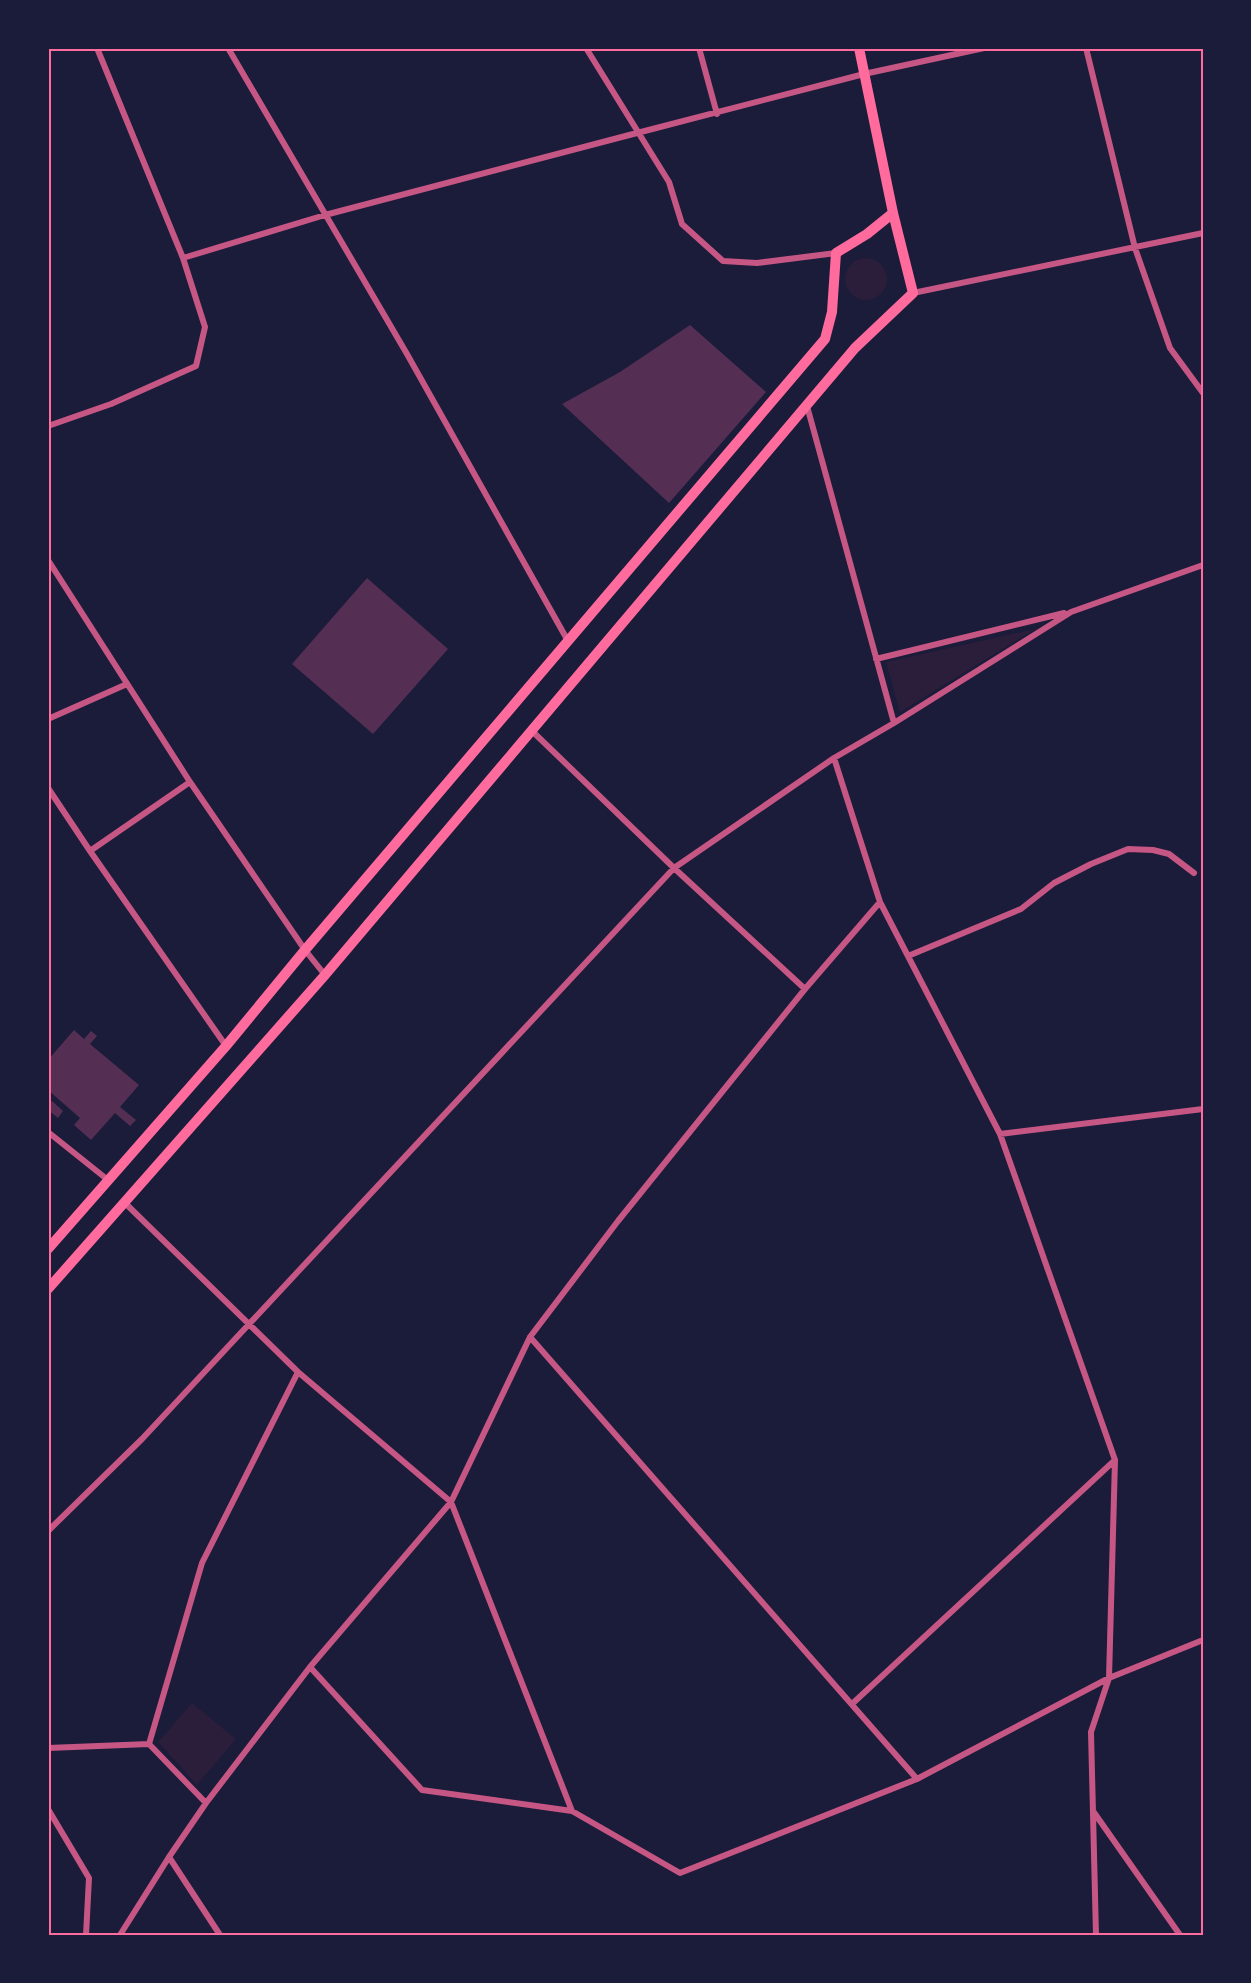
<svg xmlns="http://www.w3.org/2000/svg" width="1251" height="1983" font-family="Cabin,sans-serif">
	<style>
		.green { fill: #2a1e3b }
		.building { fill: #542f53 }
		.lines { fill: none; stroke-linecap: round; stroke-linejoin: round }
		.minor { stroke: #c65784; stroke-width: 6 }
		.secondary { stroke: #ff6b9d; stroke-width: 10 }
		.neatline { fill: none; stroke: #ff6b9d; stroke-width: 2 }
	</style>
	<rect width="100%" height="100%" fill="#1b1b3a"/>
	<path class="green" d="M845 279a21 21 0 1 1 42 0a21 21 0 1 1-42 0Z
		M1035,629L900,712L886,662Z
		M192,1703L236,1739L197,1785L158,1742Z"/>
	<path class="building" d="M690,325L766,392L669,503L562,404L620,372Z
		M367,578L448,649L373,734L292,664Z
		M74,1030L84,1039L91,1031L97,1036L90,1044L139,1085L120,1107L136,1120L130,1126L115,1113L91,1140L74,1125L80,1118L48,1090V1060Z
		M52,1101L63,1111L58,1118L48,1110V1105Z"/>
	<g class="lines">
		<path class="minor" d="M228,48L407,354L568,641
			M586,48L669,182L682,224L723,261L757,263L836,253
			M699,48L717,114
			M1086,48L1135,248L1170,348L1203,393
			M183,258L325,215L637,133L864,74L984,48
			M913,293L1203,233
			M807,406L894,723
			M48,426L111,404L196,366L205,327L183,258L97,48
			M48,560L190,782L305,950L325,975
			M876,659L1064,613
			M48,719L127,684
			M531,730L674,868L805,989
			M834,758L880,902L1000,1134L1115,1460L1109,1678L1091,1732L1096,1935
			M48,788L90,851L226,1046
			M90,851L190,782
			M908,956L1021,909L1054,883L1091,864L1128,849L1153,850L1169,854L1194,873
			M48,1132L108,1180
			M1000,1134L1203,1109
			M125,1203L298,1372L451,1502L572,1811L680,1873L917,1779L1109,1678L1203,1640
			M530,1337L917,1779
			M48,1531L142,1439L674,868L834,758L894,723L1071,612L1203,565
			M310,1667L422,1790L572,1811
			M852,1704L1115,1460
			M149,1744L202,1563L298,1372
			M48,1748L149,1744L206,1803
			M48,1809L89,1878L86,1935
			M1093,1811L1180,1935
			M169,1857L220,1935
			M120,1935L169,1857L206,1803L310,1667L451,1502L530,1337L618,1221L805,989L880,902"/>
		<path class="secondary" d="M48,1249L226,1046L305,950L825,339L832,312L836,253L867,234L893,213
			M48,1289L325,975L855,348L913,293L893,213L859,48"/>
	</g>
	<rect width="1251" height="1983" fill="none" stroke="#1b1b3a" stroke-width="99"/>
	<rect x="50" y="50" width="1152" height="1884" class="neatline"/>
</svg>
